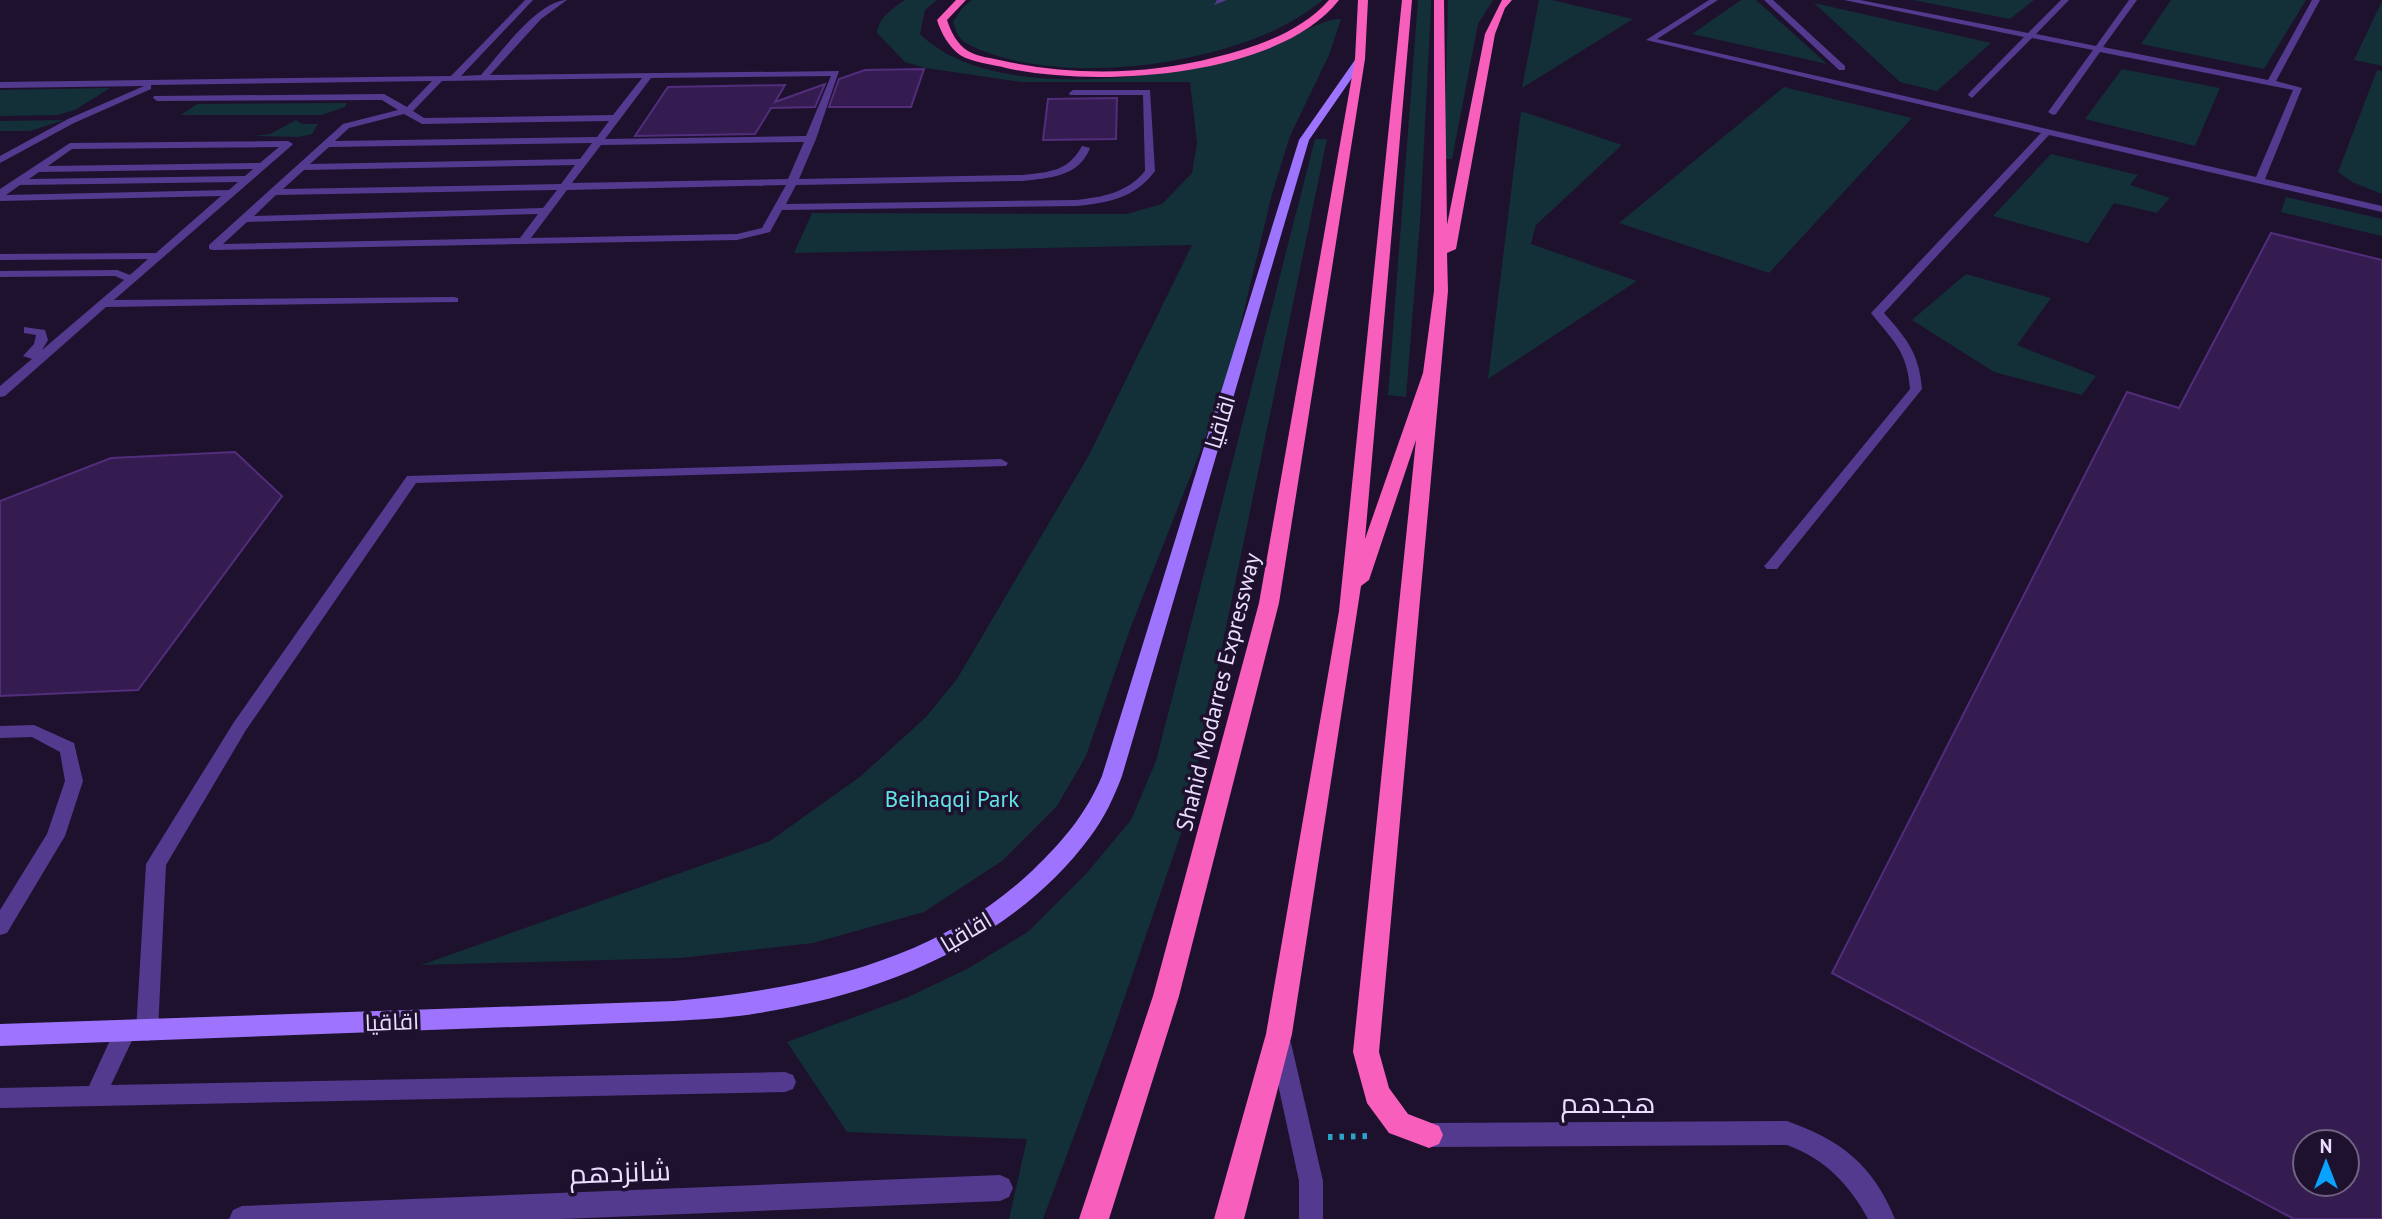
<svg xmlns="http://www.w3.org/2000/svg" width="2382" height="1219" font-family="'PT Sans',Cairo,sans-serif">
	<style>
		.green { fill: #132f38 }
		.building { fill: #341c50; stroke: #522d7c; stroke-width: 2; fill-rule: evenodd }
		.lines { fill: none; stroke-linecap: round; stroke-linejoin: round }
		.path { stroke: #2ca4c5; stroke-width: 6; stroke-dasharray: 4.5 7; stroke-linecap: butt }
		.service { fill: #543a8e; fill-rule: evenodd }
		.minor { fill: #543a8e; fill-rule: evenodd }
		.secondary { fill: #9e74ff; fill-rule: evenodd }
		.trunk { fill: #f85ebc; fill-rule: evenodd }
		.labels { text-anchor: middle; stroke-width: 7; stroke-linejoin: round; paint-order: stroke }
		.street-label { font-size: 23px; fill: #eaddff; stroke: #1e112e }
		.park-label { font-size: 23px; fill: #62e3e6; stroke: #1e112e }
		.near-street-label { font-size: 28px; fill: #eaddff; stroke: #1e112e }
	</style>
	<rect width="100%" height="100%" fill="#1e112e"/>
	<path class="green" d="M905,0H937L925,10L920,34C991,104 1171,79 1258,52C1280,45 1321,18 1341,19L1329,55L1290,136L1272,194L1226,386L1130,629L1086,756L1057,806L1002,861L924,912L813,943L681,958L421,965L770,841L861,776L926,717L957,679L1089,455L1192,245L794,253L812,213L1127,214L1162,204L1192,173L1197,143L1190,82H1021L925,68L905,62L877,33C878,18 893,8 905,0Z
		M972,0H1323C1295,22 1266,36 1233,46C1162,69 1057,79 986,52C978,49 964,44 959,37C956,33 955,26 953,22L963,7Z
		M1418,0H1431V7L1420,222L1406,397L1388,395Z
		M1448,0H1493L1478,24L1452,159H1444Z
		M1539,0H1552L1633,19L1522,88Z
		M1741,0H1756L1827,64L1692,34Z
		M1913,0H2034L2010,19Z
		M2171,0H2306L2264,69L2141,44Z
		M2382,1V66L2354,60Z
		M1814,3L1991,43L1937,91L1900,82Z
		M2122,69L2220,88L2195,146L2085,119Z
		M2377,70L2382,71V194L2352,182L2338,172Z
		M1784,87L1912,118L1769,273L1619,223Z
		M110,88L75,110L58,115L0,116V90Z
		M347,103L345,107L322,115H181L197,104Z
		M1521,111L1622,145L1536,225L1531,244L1637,281L1488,379Z
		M64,120L30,131H0V121Z
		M296,120L302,124H318L312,134L299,137L253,136L270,134Z
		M1315,139H1327L1187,816L1112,1034L1043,1219H1009L1027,1139L847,1132L787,1042L906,998L969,968L1029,931L1086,874L1131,820L1156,761Z
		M2051,154L2138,175L2130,185L2170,198L2157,213L2114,203L2088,243L1993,216Z
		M2286,197L2382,219V236L2281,212Z
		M1966,274L2051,298L2017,345L2096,376L2082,395L1994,372L1912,320Z"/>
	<path class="building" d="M924,69L911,107H829L839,79L865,70Z
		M825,84L815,107L771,108L755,134L635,136L668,87L785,85L775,102Z
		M1117,98L1116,139L1043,140L1048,99Z
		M2271,233L2382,260V1219H2294L1832,973L2127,392L2179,408ZM2305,1142H2347V1184H2305Z
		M235,452L282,496L138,690L0,696V501L111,458Z"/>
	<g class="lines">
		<path class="path" d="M1328,1137L1372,1136"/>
		<path class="service" d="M525,0H533L461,76L481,75C499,55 538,0 567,0L541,19L490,75L839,71L816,139L799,179L1022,175C1049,172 1068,172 1082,146L1090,148C1079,177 1049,178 1022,181L796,185L786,204L1076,200C1103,197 1127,193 1145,171L1143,95H1070L1069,93L1073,90H1150L1155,171C1135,198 1108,203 1076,206L782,210L770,232L737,240L213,250L209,249V245L343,124L398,110L382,100L157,101L153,98L154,96L384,94L407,107L432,81L151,85V89L74,123L0,163V156L68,119L144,86L0,88V82L451,76ZM831,76L806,136L605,139L651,78ZM642,78L613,115L424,118L413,111L442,81ZM404,114L422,124L609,121L597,137L335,141L349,128ZM804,142L788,179L572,183L601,145ZM592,143L580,159L310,164L329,147ZM575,165L561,184L283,189L304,170ZM786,185L762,228L737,234L531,238L567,190ZM557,190L543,208L254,216L276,195ZM538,214L520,238L223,244L247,222Z
			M1217,0H1227L1214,5Z
			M1709,0H1718L1657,39L2256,177L2293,90L2100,52L2056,114L2053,115L2048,112L2093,50L2032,38L1972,98L1968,95L1969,93L2024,37L1844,0H1860L2028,33L2061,0H2069L2036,34L2096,46L2129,0H2137L2103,47L2268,80L2312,0H2320L2276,81L2302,88L2265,179L2382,206V212L2049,135L1884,313C1907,339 1919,353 1922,389L1777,569H1767L1764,566L1767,563L1910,389C1907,350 1893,341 1871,313L2041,133L1646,40Z
			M1764,0H1773L1845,66V70H1839Z
			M288,141L293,144L291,146L114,300L454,297L458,298V302L106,307L5,396L0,397V386L32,359L23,356L34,344L36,335L24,333V327L45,330L48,340L42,350L124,280L115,276L0,277V271L117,270L130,275L148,259L0,260V254L156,253L221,196L0,201V189L70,143ZM279,147L260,163L48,166L72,149ZM253,169L245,176L29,179L39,172ZM238,182L229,190L6,195L20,185Z
			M1001,459L1008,463L1006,466L416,483L246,730L166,865L158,1031L155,1038L147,1041L139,1038L136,1031L146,864L234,722L407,476Z
			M34,725L74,743L83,781L65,836L7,933L0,935V910L47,834L65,781L60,752L32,737L0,738V726Z
			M125,1022L133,1025L136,1032L111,1085L785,1072L793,1075L796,1082L793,1089L785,1092L0,1108V1088L89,1086L117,1025Z
			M1280,1033L1288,1036L1291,1043L1323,1181V1219H1299V1181L1269,1043L1272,1036Z"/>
		<path class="minor" d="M1787,1121C1841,1140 1873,1165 1895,1219H1868C1849,1184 1825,1159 1787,1145L1429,1147L1420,1144L1416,1135L1420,1126L1429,1123Z
			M1000,1175L1009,1179L1013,1188L1009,1197L1000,1201L562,1219H229L233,1210L242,1206Z"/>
		<path class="secondary" d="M1357,57L1365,59L1309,140L1122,776C1114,797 1104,819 1090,837C1013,941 883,994 759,1013C731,1018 702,1019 674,1021L0,1046V1024L674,1001C804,989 935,963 1033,870C1063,841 1086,814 1102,776L1299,140Z"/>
		<path class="trunk" d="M956,0H966L947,20C951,32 957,44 968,51C978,57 992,58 1004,61C1072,76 1149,75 1216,57C1256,47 1301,32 1329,0H1339C1278,78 1096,88 1006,68C992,64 973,63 960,55C949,47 941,33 937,20Z
			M1358,0H1368L1365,59L1279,603L1179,996L1109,1219H1079L1153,996L1259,603L1355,59Z
			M1402,0H1412L1365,539L1423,373L1434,291V0H1444L1447,225L1485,34L1502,0H1512L1505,8L1495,34L1456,249L1447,253L1448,291L1379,1052L1389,1088L1408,1114L1439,1126L1443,1135L1439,1144L1429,1148L1389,1133L1367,1103L1353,1052L1416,440L1369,580L1361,586L1292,1034L1244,1219H1214L1266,1034L1339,611Z"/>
	</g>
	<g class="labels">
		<g class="street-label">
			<text transform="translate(1220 422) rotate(-73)" y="8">اقاقیا</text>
			<text transform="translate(1218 692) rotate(-76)" y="8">Shahid Modarres Expressway</text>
			<text transform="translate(966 932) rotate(-31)" y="8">اقاقیا</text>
			<text transform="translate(392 1022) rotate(-2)" y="8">اقاقیا</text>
		</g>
		<g class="park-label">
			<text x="952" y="807">Beihaqqi Park</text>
		</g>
		<g class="near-street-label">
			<text x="1608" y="1113">هجدهم</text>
			<text transform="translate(620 1172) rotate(-2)" y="10">شانزدهم</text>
		</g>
	</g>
	<g transform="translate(2326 1163)"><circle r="33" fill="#1e112e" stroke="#706382" stroke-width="2"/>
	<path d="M0-5L12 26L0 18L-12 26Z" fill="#09a3ff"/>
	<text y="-10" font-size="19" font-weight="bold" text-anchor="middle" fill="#eaddff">N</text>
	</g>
</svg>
